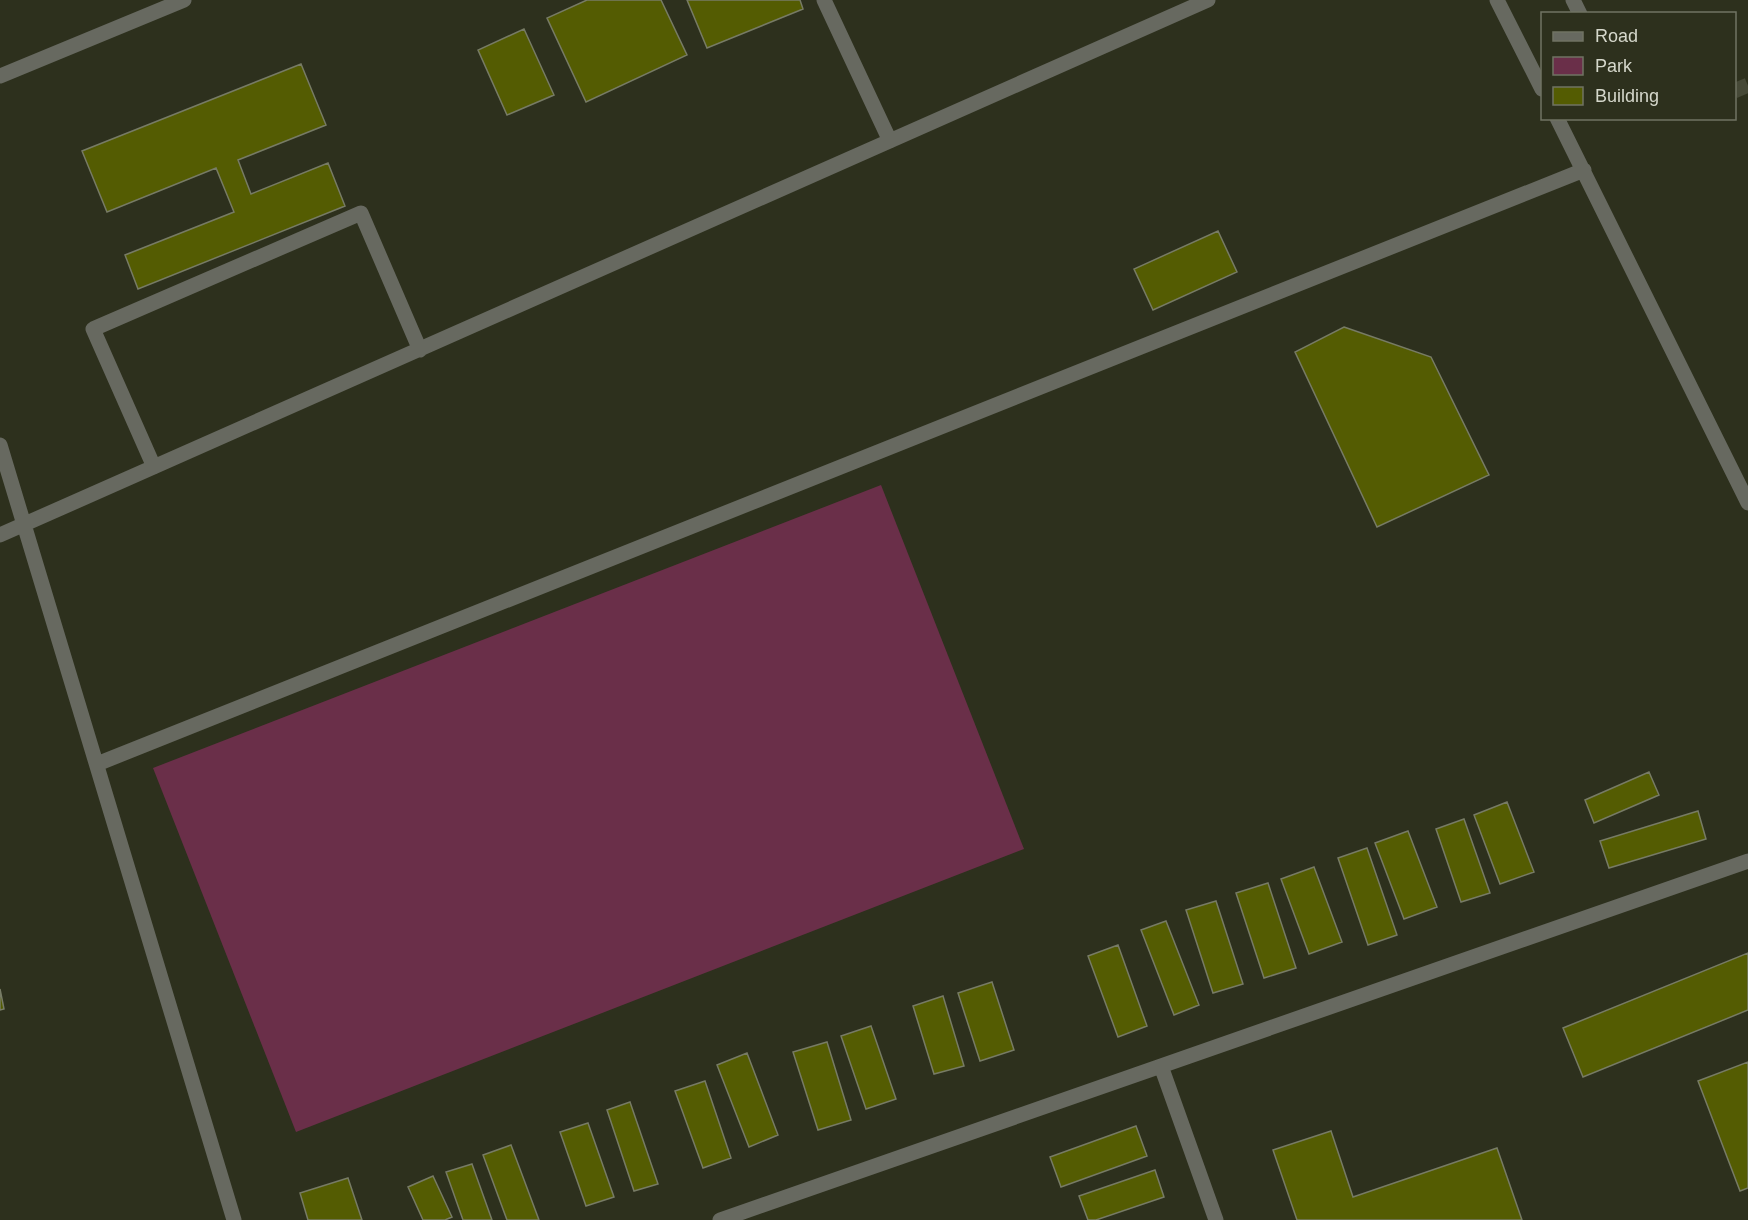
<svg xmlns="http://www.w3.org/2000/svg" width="1748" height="1220" font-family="Helvetica,sans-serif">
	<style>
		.green { fill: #6a2f49 }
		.building { fill: #545c02; stroke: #777b65; stroke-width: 1.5 }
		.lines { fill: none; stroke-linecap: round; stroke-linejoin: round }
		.minor-tunnel { stroke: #464937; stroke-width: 15; stroke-dasharray: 15 8; stroke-linecap: butt }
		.minor { stroke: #676960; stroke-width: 15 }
	</style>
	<rect width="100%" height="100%" fill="#2d301d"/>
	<path class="green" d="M881,485L1024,849L296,1132L153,768Z"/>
	<path class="building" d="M587,0H661L687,55L586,102L547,18Z
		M687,0H800L803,9L707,48Z
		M524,29L554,95L507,115L478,50Z
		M301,64L326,125L238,160L251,194L328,163L345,206L138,289L125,255L234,212L216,168L107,212L82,151Z
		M1218,231L1237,272L1153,310L1134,269Z
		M1344,327L1431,357L1489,475L1377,527L1295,352Z
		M1649,772L1659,795L1594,823L1585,800Z
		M1507,802L1534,872L1500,884L1474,815Z
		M1698,811L1706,839L1609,868L1600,841Z
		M1464,819L1490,893L1461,902L1436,829Z
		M1408,831L1437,907L1404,919L1375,843Z
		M1367,848L1397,935L1368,945L1338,858Z
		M1314,867L1342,942L1309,954L1281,879Z
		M1268,883L1296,968L1264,978L1236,893Z
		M1216,901L1243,984L1213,993L1186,910Z
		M1166,921L1199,1005L1174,1015L1141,930Z
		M1118,945L1147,1026L1118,1037L1088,956Z
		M1748,953V1010L1583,1077L1563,1028Z
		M992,982L1014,1050L980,1061L958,993Z
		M0,989L4,1009L0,1010Z
		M943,996L964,1066L934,1074L913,1006Z
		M871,1026L896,1099L866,1109L841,1036Z
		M827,1042L851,1120L818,1130L793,1052Z
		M747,1053L778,1135L749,1147L717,1065Z
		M1748,1062V1188L1740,1191L1698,1081Z
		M705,1081L731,1158L703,1168L675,1091Z
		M630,1102L658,1184L634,1191L607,1110Z
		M588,1123L614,1197L586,1206L560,1132Z
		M1136,1126L1147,1156L1061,1187L1050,1157Z
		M1331,1131L1353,1197L1497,1148L1522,1220H1297L1273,1150Z
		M511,1145L539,1220H507L483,1155Z
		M472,1164L492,1220H463L446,1172Z
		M1155,1170L1164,1197L1096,1220H1088L1079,1196Z
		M433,1176L452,1217L445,1220H423L408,1187Z
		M348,1178L362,1220H308L300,1193Z"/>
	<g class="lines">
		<path class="minor-tunnel" d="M1734,91L1748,85"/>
		<path class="minor" d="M824,0L890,141
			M1497,0L1542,89
			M1573,0L1580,14
			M0,76L184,0
			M1557,118L1748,503
			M0,445L234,1220
			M154,467L93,329L361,213L420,350
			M0,535L1208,0
			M97,764L1584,170
			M1161,1066L1216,1220
			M720,1220L1748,861"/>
	</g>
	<rect x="1541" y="12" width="195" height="108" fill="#2d301d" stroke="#707363" stroke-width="1.5"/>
	<rect x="1553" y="32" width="30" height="9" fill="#676960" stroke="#707363" stroke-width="1.5"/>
	<text x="1595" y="42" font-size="18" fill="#d5d7cb">Road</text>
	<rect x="1553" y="57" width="30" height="18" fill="#6a2f49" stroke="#707363" stroke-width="1.5"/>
	<text x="1595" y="72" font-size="18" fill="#d5d7cb">Park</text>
	<rect x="1553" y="87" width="30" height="18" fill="#545c02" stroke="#707363" stroke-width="1.5"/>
	<text x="1595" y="102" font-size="18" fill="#d5d7cb">Building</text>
</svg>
